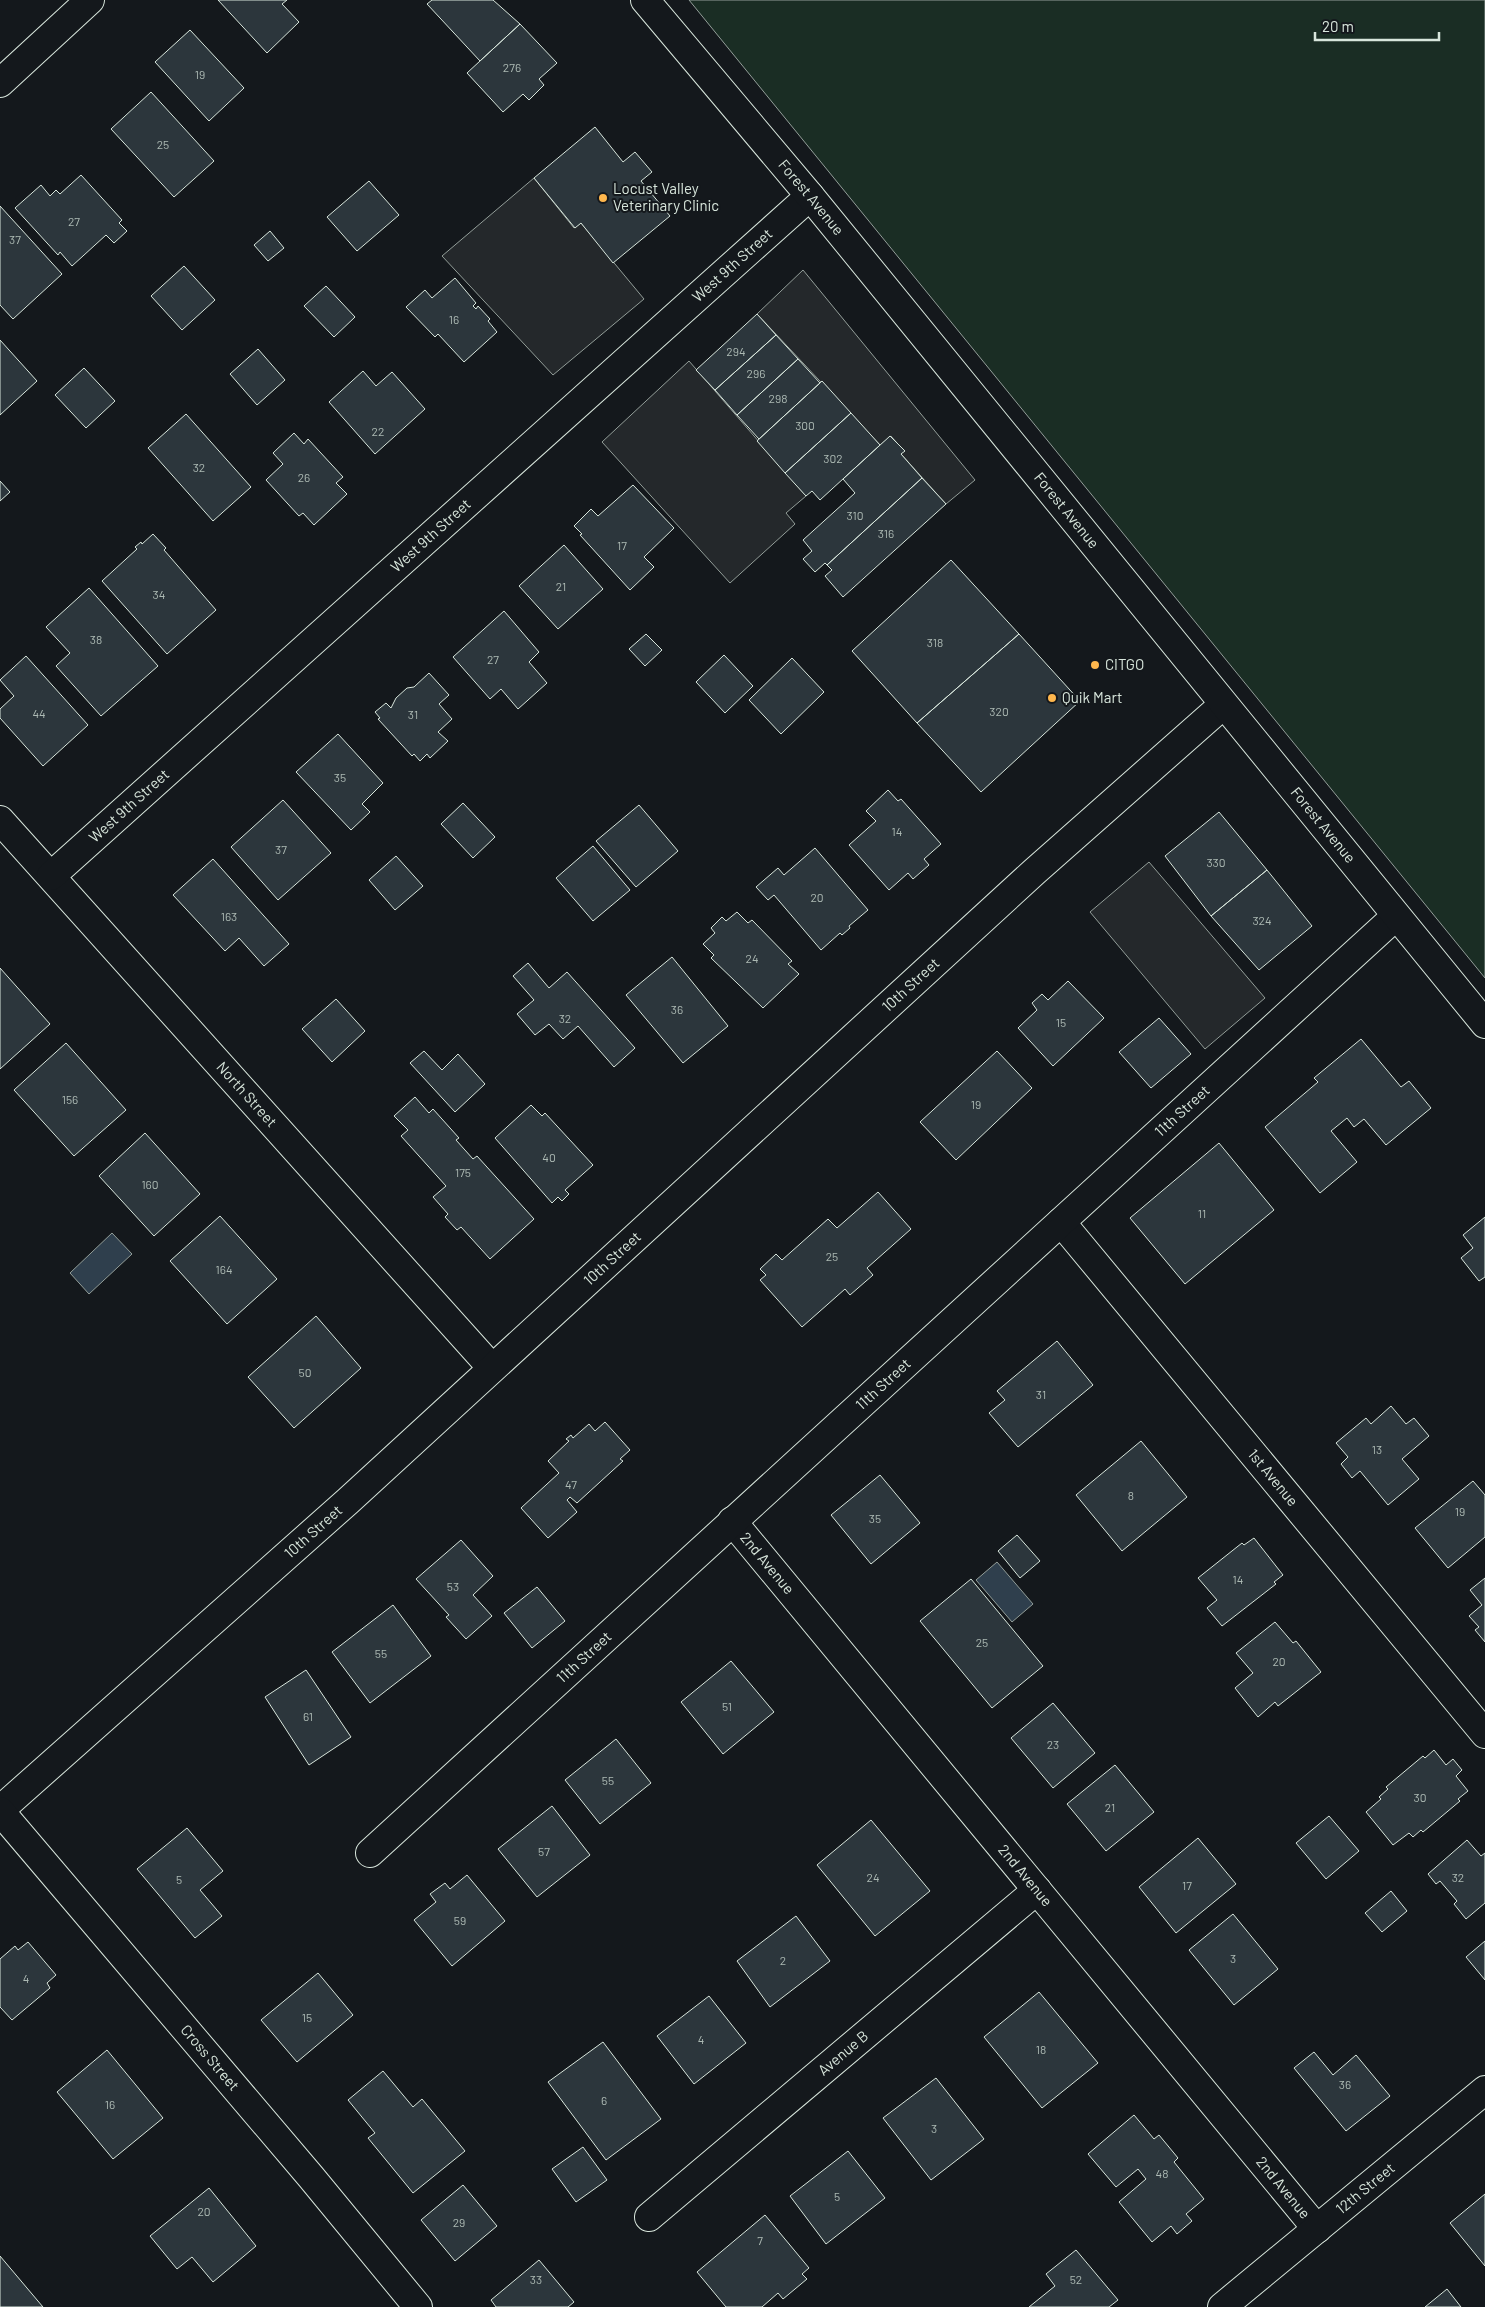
<svg xmlns="http://www.w3.org/2000/svg" width="1485" height="2307" font-family="Barlow,sans-serif">
	<style>
		.green { fill: #1a2d24; stroke: #939e99 }
		.parking { fill: #24282b; stroke: #939e99 }
		.water { fill: #2f3f4d; stroke: #939e99 }
		.building { fill: #2c363c; stroke: #d8e6dc }
		.lines { fill: none; stroke-linecap: round; stroke-linejoin: round }
		.street-casing { stroke: #d8e6dc; stroke-width: 30 }
		.secondary-casing { stroke: #d8e6dc; stroke-width: 30 }
		.street { stroke: #14181c; stroke-width: 28 }
		.secondary { stroke: #14181c; stroke-width: 28 }
		.poi-dot { fill: #ffb74d; stroke: #14181c; stroke-width: 2 }
		.labels { text-anchor: middle; stroke-width: 4; stroke-linejoin: round; paint-order: stroke }
		.number-label { font-size: 12px; fill: #adbab4 }
		.poi-label { font-size: 15px; fill: #d8e6dc; stroke: #14181c; text-anchor: start }
		.street-label { font-size: 15px; fill: #d8e6dc; stroke: #14181c }
	</style>
	<rect width="100%" height="100%" fill="#14181c"/>
	<path class="green" d="M689,0H1485V978Z"/>
	<path class="parking" d="M534,178L574,228L581,223L644,299L553,375L442,256Z
		M803,270L975,480L946,504L901,454L904,451L891,436L880,445L757,314Z
		M689,361L806,496L786,513L795,524L730,583L602,442Z
		M1149,862L1265,998L1205,1049L1090,912Z"/>
	<path class="water" d="M112,1233L132,1254L89,1294L70,1273Z
		M997,1562L1033,1604L1012,1622L976,1580Z"/>
	<path class="building" d="M218,0H287L282,4L299,22L267,53Z
		M432,0H493L520,24L480,61L427,4Z
		M520,24L557,63L539,79L544,85L529,100L523,94L503,112L467,73Z
		M190,30L244,88L209,121L155,62Z
		M151,92L214,161L174,197L111,129Z
		M595,127L623,162L635,152L652,172L641,181L670,216L613,263L581,223L575,228L534,178Z
		M81,175L122,220L119,223L127,231L114,243L106,235L72,266L60,252L58,255L15,208L41,185L50,196L56,190L60,194Z
		M369,181L399,215L357,251L327,217Z
		M0,206L62,274L13,319L0,305Z
		M270,231L284,248L268,261L254,245Z
		M184,266L215,300L182,330L151,296Z
		M455,278L476,303L473,306L476,309L478,306L490,319L488,321L497,332L464,362L438,334L435,337L406,307L425,290L432,298Z
		M326,286L355,317L334,337L304,306Z
		M757,314L776,335L715,390L696,370Z
		M776,335L798,359L737,415L715,390Z
		M0,340L37,381L0,415Z
		M258,349L285,380L257,405L230,374Z
		M798,359L820,383L759,439L737,415Z
		M84,368L115,401L86,428L55,395Z
		M363,371L376,386L392,372L425,409L375,454L329,402Z
		M822,381L851,413L785,473L757,441Z
		M851,413L880,445L820,500L812,491L806,496L785,473Z
		M186,414L251,487L213,521L148,448Z
		M294,433L304,444L308,439L343,477L336,483L347,494L314,525L303,513L299,516L266,480L283,464L273,453Z
		M890,436L905,451L901,454L922,478L827,565L825,563L815,572L803,559L812,551L803,540L855,493L843,479Z
		M922,478L946,504L843,597L825,576L832,570L827,565Z
		M0,481L10,492L0,501Z
		M633,485L674,528L644,557L654,567L630,590L580,535L582,534L574,526L591,509L598,516Z
		M153,534L166,548L164,550L216,610L167,654L102,581L137,549L135,547L141,542L142,544Z
		M564,545L603,589L558,629L519,586Z
		M951,560L1019,634L917,723L852,651Z
		M89,588L158,666L101,716L56,666L70,653L46,627Z
		M504,611L539,652L529,662L547,683L518,709L501,689L490,699L453,657Z
		M646,634L662,650L645,666L629,649Z
		M1019,634L1080,701L981,792L917,723Z
		M724,655L753,686L725,713L696,682Z
		M26,656L88,725L43,766L0,718V709L14,696L0,680Z
		M792,658L824,692L781,734L749,700Z
		M429,673L449,695L439,704L452,719L438,732L448,741L430,758L427,754L420,761L414,754L412,756L378,719L380,718L375,712L386,703L391,708L396,698L407,688L414,687Z
		M338,734L383,783L362,804L370,812L351,830L296,772Z
		M888,790L898,801L901,799L941,844L924,859L929,865L913,879L908,873L889,890L849,845L876,821L866,811Z
		M283,800L331,853L278,900L231,847Z
		M463,803L495,837L473,858L441,824Z
		M639,805L678,851L636,887L596,841Z
		M1219,812L1267,870L1211,916L1165,856Z
		M593,846L630,890L593,921L556,878Z
		M815,848L868,910L849,926L850,928L842,935L840,933L821,950L774,895L768,900L756,887L778,868L784,875Z
		M396,856L423,886L395,910L369,880Z
		M213,859L289,944L264,966L239,938L225,951L173,895Z
		M1267,870L1312,926L1259,970L1211,916Z
		M737,912L748,923L752,920L792,961L788,964L799,974L763,1008L711,958L714,955L703,944L715,933L711,928L722,917L726,921Z
		M672,957L728,1026L683,1063L626,995Z
		M528,963L549,988L567,972L635,1048L614,1067L578,1026L563,1039L549,1024L535,1035L517,1014L534,1000L513,976Z
		M0,968L50,1024L0,1069Z
		M1068,981L1104,1018L1053,1066L1018,1028L1037,1010L1032,1003L1042,994L1048,1000Z
		M336,999L365,1031L332,1062L302,1029Z
		M1159,1018L1191,1054L1151,1088L1119,1052Z
		M1361,1039L1401,1087L1409,1081L1431,1108L1386,1145L1364,1119L1354,1127L1347,1118L1331,1131L1357,1162L1320,1193L1265,1127L1318,1082L1314,1078Z
		M66,1043L126,1110L74,1156L14,1090Z
		M424,1051L442,1070L458,1054L485,1084L455,1112L410,1063Z
		M997,1051L1032,1088L956,1160L920,1122Z
		M415,1097L429,1113L433,1109L459,1138L456,1140L473,1159L477,1156L534,1219L490,1259L461,1227L457,1230L445,1217L448,1214L433,1197L446,1186L401,1136L408,1130L394,1116Z
		M531,1105L542,1116L545,1113L593,1165L565,1190L569,1194L562,1201L558,1197L552,1203L495,1138Z
		M145,1133L200,1194L154,1236L99,1176Z
		M1219,1143L1274,1210L1185,1284L1130,1218Z
		M878,1192L911,1229L867,1268L873,1275L850,1295L845,1289L802,1327L760,1280L766,1275L760,1269L776,1254L782,1260L828,1219L837,1228Z
		M220,1216L277,1279L227,1324L170,1261Z
		M1485,1217V1277L1479,1281L1461,1258L1473,1248L1463,1235Z
		M316,1316L361,1368L294,1428L248,1377Z
		M1057,1341L1093,1385L1018,1447L989,1413L1005,1400L997,1391Z
		M1391,1406L1406,1424L1414,1418L1429,1436L1402,1459L1419,1479L1388,1505L1360,1471L1352,1478L1341,1464L1348,1457L1336,1443L1366,1418L1371,1424Z
		M605,1422L630,1450L620,1459L623,1461L577,1503L570,1497L567,1500L577,1512L548,1538L521,1508L559,1473L548,1461L569,1441L566,1439L571,1435L573,1438L589,1424L595,1431Z
		M1141,1441L1187,1497L1122,1551L1076,1495Z
		M880,1475L920,1523L871,1564L831,1515Z
		M1473,1481L1485,1495V1537L1448,1568L1415,1528Z
		M1017,1535L1040,1561L1020,1578L998,1551Z
		M1254,1538L1283,1575L1274,1582L1276,1584L1222,1626L1207,1608L1217,1600L1198,1578L1242,1543L1244,1545Z
		M461,1540L493,1576L473,1595L492,1616L466,1639L446,1617L449,1615L416,1579Z
		M1485,1578V1642L1475,1630L1479,1627L1469,1616L1482,1605L1470,1590Z
		M971,1579L1043,1666L992,1708L920,1621Z
		M537,1587L565,1621L532,1648L504,1613Z
		M393,1605L431,1656L370,1703L332,1652Z
		M1275,1622L1293,1643L1296,1641L1321,1672L1278,1706L1275,1702L1258,1717L1235,1688L1253,1673L1236,1653Z
		M731,1661L774,1712L723,1754L681,1702Z
		M306,1670L351,1737L309,1765L265,1697Z
		M1053,1703L1095,1753L1053,1788L1011,1738Z
		M616,1739L651,1783L600,1824L565,1780Z
		M1434,1750L1446,1765L1453,1759L1462,1770L1456,1776L1468,1791L1458,1799L1460,1801L1423,1832L1421,1830L1413,1837L1409,1833L1393,1845L1366,1812L1381,1799L1379,1797L1388,1789L1386,1787L1423,1756L1425,1758Z
		M1115,1765L1154,1812L1106,1851L1067,1804Z
		M552,1806L590,1855L537,1897L498,1849Z
		M1329,1816L1359,1851L1326,1879L1296,1843Z
		M871,1820L930,1891L875,1936L817,1865Z
		M187,1828L223,1871L200,1890L222,1916L195,1938L137,1869Z
		M1198,1838L1236,1884L1176,1933L1139,1887Z
		M1467,1840L1481,1856L1485,1853V1903L1466,1919L1454,1904L1457,1901L1440,1881L1436,1884L1428,1874Z
		M467,1875L505,1921L452,1966L414,1920L436,1902L430,1894L445,1883L450,1889Z
		M1391,1891L1407,1911L1382,1932L1365,1913Z
		M1233,1914L1278,1969L1234,2005L1189,1950Z
		M796,1916L830,1961L770,2007L737,1961Z
		M1485,1941V1980L1466,1957Z
		M28,1942L56,1975L47,1983L50,1988L12,2020L0,2007V1959L15,1946L18,1950Z
		M318,1973L353,2015L297,2062L261,2020Z
		M1039,1992L1098,2063L1042,2108L984,2037Z
		M709,1996L746,2043L694,2084L657,2036Z
		M603,2042L661,2119L606,2160L548,2082Z
		M107,2050L163,2118L113,2159L57,2092Z
		M1314,2052L1333,2075L1356,2055L1390,2096L1346,2131L1294,2068Z
		M383,2071L413,2107L422,2099L465,2151L413,2193L368,2138L375,2133L348,2100Z
		M936,2078L984,2139L931,2180L883,2118Z
		M1134,2115L1154,2139L1159,2135L1178,2158L1174,2162L1204,2199L1186,2214L1192,2221L1177,2234L1171,2226L1152,2242L1119,2202L1146,2179L1138,2169L1116,2187L1088,2154Z
		M583,2147L607,2180L576,2202L552,2169Z
		M848,2151L885,2198L826,2244L790,2196Z
		M463,2185L497,2226L455,2261L421,2220Z
		M209,2188L256,2246L213,2282L192,2257L177,2269L150,2236Z
		M1485,2194V2266L1450,2223Z
		M765,2215L809,2268L802,2274L807,2279L783,2299L778,2293L762,2307H726L697,2272Z
		M1076,2250L1118,2300L1109,2307H1029L1055,2286L1046,2274Z
		M0,2256L43,2307H0Z
		M539,2260L574,2302L568,2307H496L491,2300Z
		M1447,2289L1461,2307H1425Z"/>
	<g class="lines">
		<g class="street-casing">
			<g id="street">
				<path d="M0,83L90,0"/>
				<path id="s1" d="M0,820L492,1368"/>
				<path id="s2" d="M51,876L810,196"/>
				<path id="s3" d="M1061,1222L1485,1734"/>
				<path id="s4" d="M732,1521L1317,2229"/>
				<path id="s5" d="M0,1810L348,1501L1034,872L1223,705"/>
				<path id="s6" d="M0,1811L311,2177L418,2307"/>
				<path id="s7" d="M370,1853L1396,916"/>
				<path id="s8" d="M649,2217L1037,1890"/>
				<path id="s9" d="M1222,2307L1485,2090"/>
			</g>
		</g>
		<g class="secondary-casing">
			<g id="secondary">
				<path id="s10" d="M645,0L810,196L1485,1024"/>
			</g>
		</g>
		<use href="#street" class="street"/>
		<use href="#secondary" class="secondary"/>
	</g>
	<g class="poi-dot">
		<circle cx="603" cy="198" r="5"/>
		<circle cx="1095" cy="665" r="5"/>
		<circle cx="1052" cy="698" r="5"/>
	</g>
	<g class="labels">
		<g class="number-label">
			<text x="512" y="72">276</text>
			<text x="200" y="79">19</text>
			<text x="163" y="149">25</text>
			<text x="74" y="226">27</text>
			<text x="15" y="244">37</text>
			<text x="454" y="324">16</text>
			<text x="736" y="356">294</text>
			<text x="756" y="378">296</text>
			<text x="778" y="403">298</text>
			<text x="805" y="430">300</text>
			<text x="378" y="436">22</text>
			<text x="833" y="463">302</text>
			<text x="199" y="472">32</text>
			<text x="304" y="482">26</text>
			<text x="855" y="520">310</text>
			<text x="886" y="538">316</text>
			<text x="622" y="550">17</text>
			<text x="561" y="591">21</text>
			<text x="159" y="599">34</text>
			<text x="96" y="644">38</text>
			<text x="935" y="647">318</text>
			<text x="493" y="664">27</text>
			<text x="999" y="716">320</text>
			<text x="39" y="718">44</text>
			<text x="413" y="719">31</text>
			<text x="340" y="782">35</text>
			<text x="897" y="836">14</text>
			<text x="281" y="854">37</text>
			<text x="1216" y="867">330</text>
			<text x="817" y="902">20</text>
			<text x="229" y="921">163</text>
			<text x="1262" y="925">324</text>
			<text x="752" y="963">24</text>
			<text x="677" y="1014">36</text>
			<text x="565" y="1023">32</text>
			<text x="1061" y="1027">15</text>
			<text x="70" y="1104">156</text>
			<text x="976" y="1109">19</text>
			<text x="549" y="1162">40</text>
			<text x="463" y="1177">175</text>
			<text x="150" y="1189">160</text>
			<text x="1202" y="1218">11</text>
			<text x="832" y="1261">25</text>
			<text x="224" y="1274">164</text>
			<text x="305" y="1377">50</text>
			<text x="1041" y="1399">31</text>
			<text x="1377" y="1454">13</text>
			<text x="571" y="1489">47</text>
			<text x="1131" y="1500">8</text>
			<text x="1460" y="1516">19</text>
			<text x="875" y="1523">35</text>
			<text x="1238" y="1584">14</text>
			<text x="453" y="1591">53</text>
			<text x="982" y="1647">25</text>
			<text x="381" y="1658">55</text>
			<text x="1279" y="1666">20</text>
			<text x="727" y="1711">51</text>
			<text x="308" y="1721">61</text>
			<text x="1053" y="1749">23</text>
			<text x="608" y="1785">55</text>
			<text x="1420" y="1802">30</text>
			<text x="1110" y="1812">21</text>
			<text x="544" y="1856">57</text>
			<text x="873" y="1882">24</text>
			<text x="1458" y="1882">32</text>
			<text x="179" y="1884">5</text>
			<text x="1187" y="1890">17</text>
			<text x="460" y="1925">59</text>
			<text x="1233" y="1963">3</text>
			<text x="783" y="1965">2</text>
			<text x="26" y="1983">4</text>
			<text x="307" y="2022">15</text>
			<text x="701" y="2044">4</text>
			<text x="1041" y="2054">18</text>
			<text x="1345" y="2089">36</text>
			<text x="604" y="2105">6</text>
			<text x="110" y="2109">16</text>
			<text x="934" y="2133">3</text>
			<text x="1162" y="2178">48</text>
			<text x="837" y="2201">5</text>
			<text x="204" y="2216">20</text>
			<text x="459" y="2227">29</text>
			<text x="760" y="2245">7</text>
			<text x="536" y="2284">33</text>
			<text x="1076" y="2284">52</text>
		</g>
		<g class="poi-label">
			<text x="613" y="194">Locust Valley<tspan x="613" dy="17">Veterinary Clinic</tspan></text>
			<text x="1105" y="670">CITGO</text>
			<text x="1062" y="703">Quik Mart</text>
		</g>
		<g class="street-label">
			<text dy="5" stroke="none"><textPath href="#s10" startOffset="258">Forest Avenue</textPath></text>
			<text dy="5" stroke="none"><textPath href="#s2" startOffset="915">West 9th Street</textPath></text>
			<text dy="5" stroke="none"><textPath href="#s10" startOffset="662">Forest Avenue</textPath></text>
			<text dy="5" stroke="none"><textPath href="#s2" startOffset="510">West 9th Street</textPath></text>
			<text dy="5" stroke="none"><textPath href="#s2" startOffset="105">West 9th Street</textPath></text>
			<text dy="5" stroke="none"><textPath href="#s10" startOffset="1068">Forest Avenue</textPath></text>
			<text dy="5" stroke="none"><textPath href="#s5" startOffset="1229">10th Street</textPath></text>
			<text dy="5" stroke="none"><textPath href="#s1" startOffset="369">North Street</textPath></text>
			<text dy="5" stroke="none"><textPath href="#s7" startOffset="1100">11th Street</textPath></text>
			<text dy="5" stroke="none"><textPath href="#s5" startOffset="824">10th Street</textPath></text>
			<text dy="5" stroke="none"><textPath href="#s7" startOffset="695">11th Street</textPath></text>
			<text dy="5" stroke="none"><textPath href="#s3" startOffset="332">1st Avenue</textPath></text>
			<text dy="5" stroke="none"><textPath href="#s5" startOffset="419">10th Street</textPath></text>
			<text dy="5" stroke="none"><textPath href="#s4" startOffset="55">2nd Avenue</textPath></text>
			<text dy="5" stroke="none"><textPath href="#s7" startOffset="290">11th Street</textPath></text>
			<text dy="5" stroke="none"><textPath href="#s4" startOffset="460">2nd Avenue</textPath></text>
			<text dy="5" stroke="none"><textPath href="#s8" startOffset="254">Avenue B</textPath></text>
			<text dy="5" stroke="none"><textPath href="#s6" startOffset="324">Cross Street</textPath></text>
			<text dy="5" stroke="none"><textPath href="#s4" startOffset="865">2nd Avenue</textPath></text>
			<text dy="5" stroke="none"><textPath href="#s9" startOffset="186">12th Street</textPath></text>
		</g>
	</g>
	<path d="M1315 32v8h124v-8" fill="none" stroke="#d8e6dc" stroke-width="2.5"/>
	<text x="1322" y="32" font-size="15" fill="#d8e6dc" stroke="#14181c" stroke-width="4" paint-order="stroke">20 m</text>
</svg>
